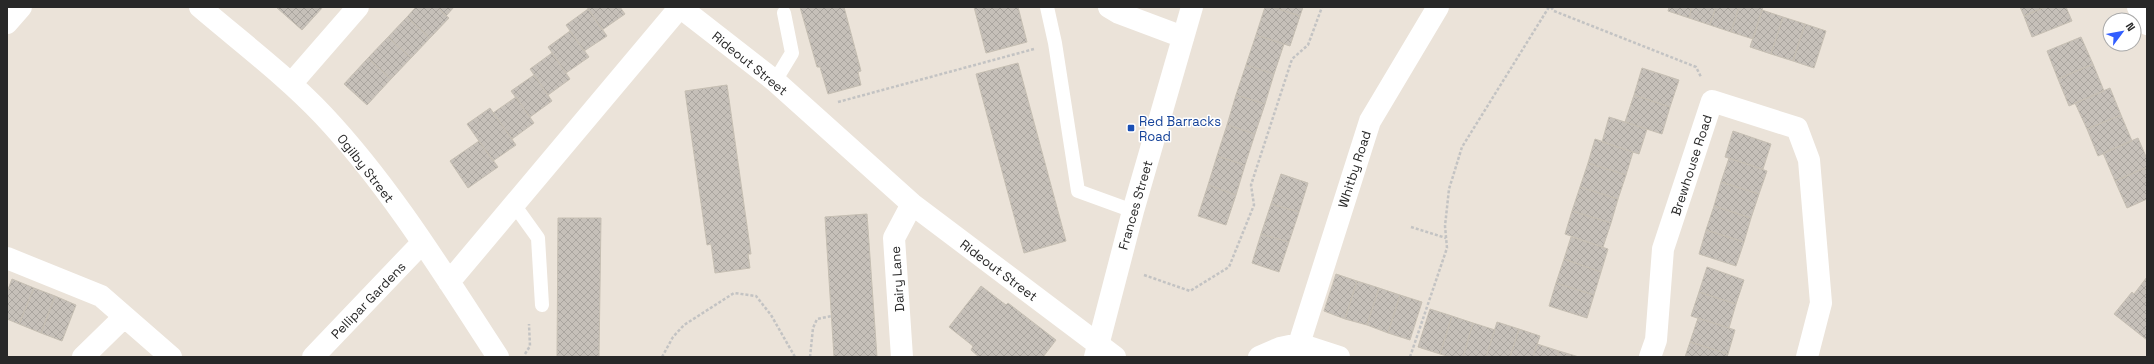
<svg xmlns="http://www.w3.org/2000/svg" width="2154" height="364" font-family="'Space Grotesk',sans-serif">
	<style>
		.building { fill: url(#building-cross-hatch); stroke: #c6bfb3 }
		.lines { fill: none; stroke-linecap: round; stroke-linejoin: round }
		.path { stroke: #c3c3c3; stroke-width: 2.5; stroke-dasharray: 3 2; stroke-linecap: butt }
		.service { stroke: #fff; stroke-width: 14 }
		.minor { stroke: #fff; stroke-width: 22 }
		.tertiary { stroke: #fff; stroke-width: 22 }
		.transit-dot { fill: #1a4fb4; stroke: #fff; stroke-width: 1.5 }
		.labels { text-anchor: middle; stroke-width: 3; stroke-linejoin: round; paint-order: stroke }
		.street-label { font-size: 13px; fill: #282828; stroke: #fff }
		.transit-label { font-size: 13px; fill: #164399; stroke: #fff; text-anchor: start }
	</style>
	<defs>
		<pattern id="building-cross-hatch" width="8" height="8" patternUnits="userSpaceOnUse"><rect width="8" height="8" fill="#c6c0b9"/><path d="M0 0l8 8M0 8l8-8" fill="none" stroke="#aaa59f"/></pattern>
	</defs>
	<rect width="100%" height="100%" fill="#ebe3d9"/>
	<path class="building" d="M276,7H323L302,30Z
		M416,7H437L449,18L430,38L407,17Z
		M437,7H454L446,16Z
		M587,7H620L625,14L602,30Z
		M800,7H844L861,71L858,72L861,85L828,94L820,67H817Z
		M974,7H1018L1027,42L986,53Z
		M1265,7H1272L1300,16L1290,46L1256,35Z
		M1272,7H1303L1300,16Z
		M1669,7H1692L1689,18L1668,11Z
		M1692,7H1716L1710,25L1689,18Z
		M1716,7H1739L1731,32L1710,25Z
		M1739,7H1763L1753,39L1731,32Z
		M2020,7H2045L2024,16Z
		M2045,7H2066L2072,21L2032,37L2024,16Z
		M588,9L607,36L584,51L566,25Z
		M1762,10L1783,17L1771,54L1750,47Z
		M407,17L430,38L411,58L388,37Z
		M1783,17L1805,24L1793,61L1771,54Z
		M1805,24L1826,31L1814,68L1793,61Z
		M570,31L589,57L566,73L548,47Z
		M1256,35L1284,44L1274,74L1246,65Z
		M388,37L411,58L391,79L368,58Z
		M2081,37L2093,64L2058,79L2047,51Z
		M552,53L570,79L548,95L530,69Z
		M368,58L391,79L367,105L344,84Z
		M1018,63L1066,241L1024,253L976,74Z
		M2093,64L2104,91L2069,106L2058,79Z
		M1246,65L1274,74L1265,104L1236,95Z
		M1642,68L1679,80L1670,107L1634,95Z
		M534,75L552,101L530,117L511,91Z
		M727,85L751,254H748L750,268L715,273L711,244L707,245L685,91Z
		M2110,88L2121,115L2087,129L2075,103Z
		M1236,95L1265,104L1255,134L1227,125Z
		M1634,95L1670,107L1662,134L1625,122Z
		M516,97L534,123L512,139L493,113Z
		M490,108L516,145L493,161L467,124Z
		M2121,115L2132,141L2098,156L2087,129Z
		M1609,117L1647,129L1639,154L1602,142Z
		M1227,125L1255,134L1245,165L1217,156Z
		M1733,131L1771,144L1763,169L1725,157Z
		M2138,138L2147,159V167L2115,181L2103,153Z
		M1595,139L1633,152L1626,175L1588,163Z
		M479,141L498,167L468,188L450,161Z
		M1217,156L1245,165L1236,195L1208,185Z
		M1729,158L1767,171L1759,194L1721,182Z
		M1588,163L1626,175L1618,199L1580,187Z
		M2147,167V199L2127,208L2115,181Z
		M1281,174L1308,183L1299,212L1271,204Z
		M1721,182L1759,194L1751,218L1714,206Z
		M1208,185L1236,195L1226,225L1198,216Z
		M1580,187L1618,199L1611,223L1572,211Z
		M1271,204L1299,212L1289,242L1261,234Z
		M1714,206L1751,218L1744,242L1706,230Z
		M1572,211L1611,223L1603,247L1565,234Z
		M867,214L877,357H834L825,217Z
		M558,218H601L599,357H557Z
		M1706,230L1744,242L1736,266L1699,254Z
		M1261,234L1289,242L1279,272L1252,263Z
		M1571,237L1608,249L1601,272L1564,259Z
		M1564,259L1601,272L1594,295L1556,283Z
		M1707,267L1744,280L1736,304L1699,292Z
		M1336,274L1357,281L1345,319L1324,311Z
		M2147,277V340L2114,314L2132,292L2134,294Z
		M12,279L34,288L19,324L7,319V292Z
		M1357,281L1379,288L1367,325L1345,319Z
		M1556,283L1594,295L1587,318L1549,306Z
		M981,286L1006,305L1008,303L1056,340L1043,357H979L971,350L973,346L949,327Z
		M34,288L55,296L41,333L19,324Z
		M1379,288L1400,295L1388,333L1367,325Z
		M1699,292L1736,304L1729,328L1691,316Z
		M1400,295L1422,302L1410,340L1388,333Z
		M55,296L76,305L62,341L41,333Z
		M1430,309L1452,316L1440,354L1418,347Z
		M1452,316L1473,323L1463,357H1450L1440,354Z
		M1698,318L1735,330L1728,354L1690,342Z
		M1497,322L1519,329L1510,357H1486Z
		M1473,323L1495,330L1486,357H1463Z
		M1519,329L1540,336L1533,357H1510Z
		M1690,342L1728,354L1727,357H1685Z
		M1537,344L1559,351L1557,357H1533Z
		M1559,351L1579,357H1557Z"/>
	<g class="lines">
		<path class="path" d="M1551,7L1554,11L1696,67L1701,77
			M838,102L1034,49
			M1411,227L1446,238
			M1144,275L1190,291L1229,267L1254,205L1251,185L1292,59L1308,45L1322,7
			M525,354L530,346L529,324
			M662,357L673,337L684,325L734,293L756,296L771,315L795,357
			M810,357L813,328L817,319L832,316
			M1410,357L1447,248L1445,226L1449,189L1462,147L1549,7"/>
		<path class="service" d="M1047,7L1055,43L1078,191L1133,211
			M775,81L792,53L784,13
			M515,206L538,238L542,305"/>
		<path class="minor" d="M200,7C241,42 286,76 323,115C390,186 445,276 498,357
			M1109,7L1119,13L1183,37
			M2138,7L2147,24
			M7,23L21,7
			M291,84L358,7
			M7,258L101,296L171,357
			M449,282L680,7L775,81L912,204L1115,357
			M1299,344L1370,121L1438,7
			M83,357L124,317
			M313,357L422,243
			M902,357L894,238L912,204
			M1259,357L1280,348L1299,344L1339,357
			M1650,357L1656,340L1663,249L1712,101L1797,128L1809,160L1821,303L1807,357"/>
		<path class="tertiary" d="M1095,357L1133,211L1192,7"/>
	</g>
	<rect class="transit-dot" x="1127" y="124" width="8" height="8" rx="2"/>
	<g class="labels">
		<g class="street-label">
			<text transform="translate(750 63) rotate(39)" y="5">Rideout Street</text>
			<text transform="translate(1691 165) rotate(-72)" y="5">Brewhouse Road</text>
			<text transform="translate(366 168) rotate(52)" y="5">Ogilby Street</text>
			<text transform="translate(1354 169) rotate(-72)" y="5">Whitby Road</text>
			<text transform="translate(1135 205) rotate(-74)" y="5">Frances Street</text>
			<text transform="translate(999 270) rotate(37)" y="5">Rideout Street</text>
			<text transform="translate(897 279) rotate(-94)" y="5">Dairy Lane</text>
			<text transform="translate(368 300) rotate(-46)" y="5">Pellipar Gardens</text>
		</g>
		<g class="transit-label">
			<text x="1139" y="126">Red Barracks<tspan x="1139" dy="15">Road</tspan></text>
		</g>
	</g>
	<rect width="2154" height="364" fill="none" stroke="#282828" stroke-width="16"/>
	<g transform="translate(2122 32) rotate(58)"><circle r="19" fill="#ffffff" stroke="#a9a9a9"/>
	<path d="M0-3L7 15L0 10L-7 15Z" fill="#325eff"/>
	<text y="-6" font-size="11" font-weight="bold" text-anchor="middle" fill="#282828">N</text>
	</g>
</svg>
